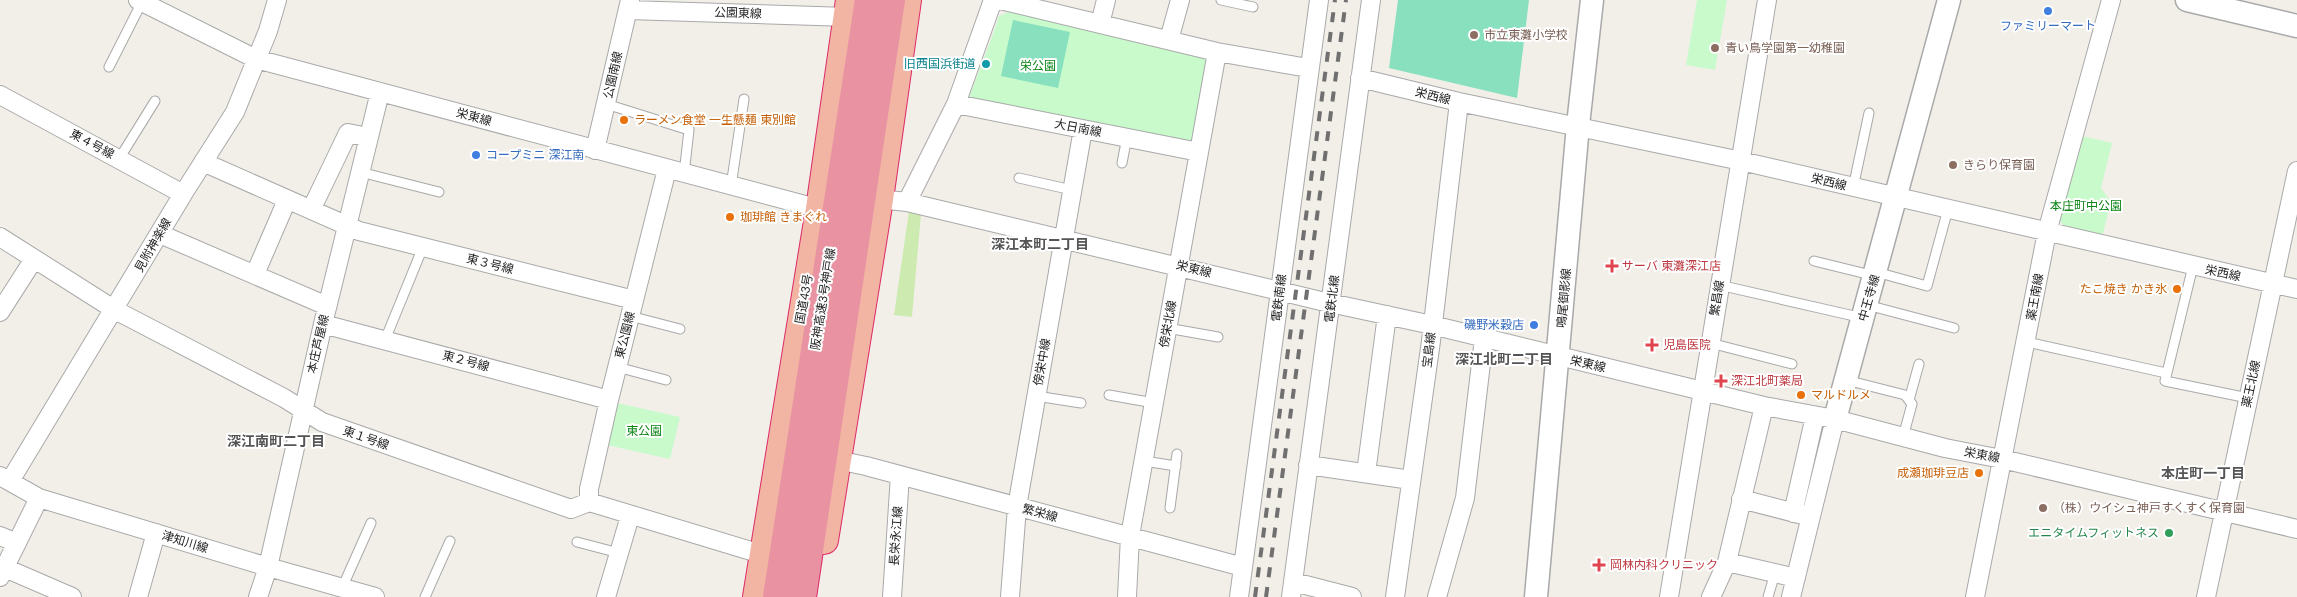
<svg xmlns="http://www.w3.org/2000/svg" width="2297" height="597" font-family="'DM Sans','Noto Sans JP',sans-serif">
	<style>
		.grass { fill: #cdebb0 }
		.park { fill: #c8facc }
		.pitch { fill: #88e0be }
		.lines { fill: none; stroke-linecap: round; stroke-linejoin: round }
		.service-casing { stroke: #a9a9a9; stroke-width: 11 }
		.minor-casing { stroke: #a9a9a9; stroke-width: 20 }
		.tertiary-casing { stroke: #a9a9a9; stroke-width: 25 }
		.trunk-casing { stroke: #dc2a67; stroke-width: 30 }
		.motorway-casing { stroke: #dc2a67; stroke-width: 30 }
		.service { stroke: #fff; stroke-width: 9 }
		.minor { stroke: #fff; stroke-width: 18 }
		.tertiary { stroke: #fff; stroke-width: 22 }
		.trunk { stroke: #f2b4a3; stroke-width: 28 }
		.motorway { stroke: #e892a2; stroke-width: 28 }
		.rail { stroke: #707070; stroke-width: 4; stroke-dasharray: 10 10; stroke-linecap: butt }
		.shop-dot { fill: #3f7fe0; stroke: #fff; stroke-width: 2 }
		.education-dot { fill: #8d6e63; stroke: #fff; stroke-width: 2 }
		.culture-dot { fill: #0f9aa8; stroke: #fff; stroke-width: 2 }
		.food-dot { fill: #e8710a; stroke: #fff; stroke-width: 2 }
		.health-dot { fill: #e0444e; stroke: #fff; stroke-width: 2 }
		.leisure-dot { fill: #2e9e5b; stroke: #fff; stroke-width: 2 }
		.labels { text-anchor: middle; stroke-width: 4; stroke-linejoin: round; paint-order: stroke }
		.street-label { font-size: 12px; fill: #222; stroke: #fff }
		.shop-label { font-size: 12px; fill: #366cbe; stroke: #fff }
		.education-label { font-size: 12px; fill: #785e54; stroke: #fff; text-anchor: start }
		.culture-label { font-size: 12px; fill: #0d838f; stroke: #fff; text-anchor: end }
		.park-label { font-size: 12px; fill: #0c8416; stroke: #fff }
		.food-label { font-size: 12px; fill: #c56008; stroke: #fff; text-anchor: start }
		.health-label { font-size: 12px; fill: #be3a42; stroke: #fff; text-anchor: start }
		.leisure-label { font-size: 12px; fill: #27864d; stroke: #fff; text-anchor: end }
		.neighbourhood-label { font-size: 14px; font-weight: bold; fill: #555; stroke: #fff }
	</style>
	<rect width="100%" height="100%" fill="#f2efe9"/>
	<path class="grass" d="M909,211L921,214L912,317L894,315Z"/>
	<path class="park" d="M1697,0H1727L1715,70L1686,65Z
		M1011,11L1203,55L1209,63L1194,146L968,101C978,72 990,45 999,16Z
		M2082,136L2112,143L2101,188L2111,202L2102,237L2066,229L2059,219Z
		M617,403L680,417L670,459L607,445Z"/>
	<path class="pitch" d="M1398,0H1529L1517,98L1389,68Z
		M1013,20L1070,32L1058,88L1001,76Z"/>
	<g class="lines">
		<g class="service-casing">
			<path id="service" d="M1221,0L1253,7
				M109,67L142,2
				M606,104L689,130L684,174
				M119,159L155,101
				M1122,163L1127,137
				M360,172L439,192
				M1019,178L1072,190
				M731,186L744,99
				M1853,188L1869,113
				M1814,261L1875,276
				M2193,266L2165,381L2248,398
				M1876,272L1927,286L1948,209
				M1719,285L1863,318
				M1867,305L1954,328
				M630,316L680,329
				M1167,328L1218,337
				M385,340L423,247
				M2027,342L2166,373
				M1710,343L1792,364
				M617,367L666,380
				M1846,380L1905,395L1912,404L1903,437
				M1109,395L1154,403
				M1036,396L1081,403
				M1909,400L1919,364
				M1144,461L1176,466
				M1170,508L1177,454
				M577,542L619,553
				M342,588L371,523
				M425,597L450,541
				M1768,597L1775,573"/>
		</g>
		<g class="minor-casing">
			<path id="minor" d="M138,0L256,59L820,209
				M1000,0L1217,52L1308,68
				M628,10L848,17
				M1100,24L1106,0
				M1169,40L1180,0
				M1360,78L1459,102L1741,161L2297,289
				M0,95L183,194
				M956,104L1199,152
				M595,150L630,0
				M203,162L359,231L634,300
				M879,199L907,202L1321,301L1432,325L1764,406L1835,419L1945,448L2002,459L2297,529
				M907,202L956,104L993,0
				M311,210L348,133L368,137
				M160,234L327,306
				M0,237L115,310L284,398L322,422L571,509L589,502L764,555
				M255,274L287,200
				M0,312L34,259
				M323,324L609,400
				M837,460L866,466L1243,567
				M1308,465L1411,480
				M1366,473L1387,315
				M0,476L39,498L268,567L375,597
				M10,481L183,194L235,112L268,31L277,0
				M1741,499L1803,515
				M589,502V489L609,400L667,169
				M1793,513L1815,416
				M0,536L17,543
				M1727,562L1796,578
				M5,568L72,597
				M0,577L39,498
				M1294,582L1352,597
				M138,597L156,533
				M258,597L268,567L323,324L380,92
				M606,597L630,516
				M892,597L900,475
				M1010,597L1017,507L1083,129
				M1127,597L1130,536L1217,52
				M1239,597L1319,0
				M1291,597L1371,0
				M1395,597L1431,341L1459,102
				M1437,597L1465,498L1484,338
				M1669,597L1767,0
				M1711,597L1727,562L1764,406
				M1791,597L1835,419
				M1975,597L2047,232L2111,0
				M2206,597L2297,171"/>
		</g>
		<g class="tertiary-casing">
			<path id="tertiary" d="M2187,0L2297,26
				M1835,419L1949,0
				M1536,597L1578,125L1592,0"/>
		</g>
		<g class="trunk-casing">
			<path id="trunk" d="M824,540L879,199L907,0
				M757,597L820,209L850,0"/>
		</g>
		<g class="motorway-casing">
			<path id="motorway" d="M777,597L869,0
				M802,597L891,0"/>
		</g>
		<use href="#service" class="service"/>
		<use href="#minor" class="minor"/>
		<use href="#tertiary" class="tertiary"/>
		<use href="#trunk" class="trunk"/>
		<use href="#motorway" class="motorway"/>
		<path class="rail" d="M1255,597L1335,0
			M1266,597L1346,0"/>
	</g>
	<g class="shop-dot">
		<circle cx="2048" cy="11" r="5"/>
		<circle cx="476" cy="155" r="5"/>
		<circle cx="1534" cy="325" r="5"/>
	</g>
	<g class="education-dot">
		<circle cx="1474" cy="35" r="5"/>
		<circle cx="1715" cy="48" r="5"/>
		<circle cx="1953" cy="165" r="5"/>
		<circle cx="2043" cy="508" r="5"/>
	</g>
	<circle class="culture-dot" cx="986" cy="64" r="5"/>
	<g class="food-dot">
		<circle cx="624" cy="120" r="5"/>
		<circle cx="730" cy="217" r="5"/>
		<circle cx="2177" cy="289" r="5"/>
		<circle cx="1801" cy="395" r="5"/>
		<circle cx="1979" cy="473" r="5"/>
	</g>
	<g class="health-dot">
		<path d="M1609.5 258.5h5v5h5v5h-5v5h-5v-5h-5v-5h5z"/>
		<path d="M1649.5 337.5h5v5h5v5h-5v5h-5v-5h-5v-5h5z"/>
		<path d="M1718.5 373.5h5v5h5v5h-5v5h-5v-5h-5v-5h5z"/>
		<path d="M1596.5 557.5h5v5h5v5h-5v5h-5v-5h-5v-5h5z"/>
	</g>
	<circle class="leisure-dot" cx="2169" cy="533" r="5"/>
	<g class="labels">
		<g class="street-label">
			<text transform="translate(738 13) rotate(2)" y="4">公園東線</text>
			<text transform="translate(613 75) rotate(-77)" y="4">公園南線</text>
			<text transform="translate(1433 96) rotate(14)" y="4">栄西線</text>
			<text transform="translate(474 117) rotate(15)" y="4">栄東線</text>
			<text transform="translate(1078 128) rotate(11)" y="4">大日南線</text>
			<text transform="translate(92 144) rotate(28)" y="4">東４号線</text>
			<text transform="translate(1829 182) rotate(14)" y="4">栄西線</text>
			<text transform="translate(153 245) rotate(-60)" y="4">見附神楽線</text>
			<text transform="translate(490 264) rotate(14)" y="4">東３号線</text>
			<text transform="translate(1194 269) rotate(14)" y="4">栄東線</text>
			<text transform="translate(2223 273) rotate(12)" y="4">栄西線</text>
			<text transform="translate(2035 297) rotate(-80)" y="4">薬王南線</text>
			<text transform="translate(1279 298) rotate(-83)" y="4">電鉄南線</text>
			<text transform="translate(1564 298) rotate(-85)" y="4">鳴尾御影線</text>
			<text transform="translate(1717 298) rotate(-81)" y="4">繁昌線</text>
			<text transform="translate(1869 298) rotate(-74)" y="4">中王寺線</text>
			<text transform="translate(804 299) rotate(-80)" y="4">国道43号</text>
			<text transform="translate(823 299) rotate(-81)" y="4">阪神高速3号神戸線</text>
			<text transform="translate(1332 299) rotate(-83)" y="4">電鉄北線</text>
			<text transform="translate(1168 324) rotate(-80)" y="4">傍栄北線</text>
			<text transform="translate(625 335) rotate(-76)" y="4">東公園線</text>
			<text transform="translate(318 344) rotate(-77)" y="4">本庄芦屋線</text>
			<text transform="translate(1429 350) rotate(-83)" y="4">宝島線</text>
			<text transform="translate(466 361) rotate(15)" y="4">東２号線</text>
			<text transform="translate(1042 362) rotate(-80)" y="4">傍栄中線</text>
			<text transform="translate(1588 364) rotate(13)" y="4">栄東線</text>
			<text transform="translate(2251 384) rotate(-78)" y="4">薬王北線</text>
			<text transform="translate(366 438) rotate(19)" y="4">東１号線</text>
			<text transform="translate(1982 455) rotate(11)" y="4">栄東線</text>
			<text transform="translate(1040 513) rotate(15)" y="4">繁栄線</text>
			<text transform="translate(896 536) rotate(-86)" y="4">長栄永江線</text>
			<text transform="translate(185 542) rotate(17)" y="4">津知川線</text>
		</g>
		<g class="shop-label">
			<text x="2048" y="30">ファミリーマート</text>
			<text x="486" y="159" text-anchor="start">コープミニ 深江南</text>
			<text x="1524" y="329" text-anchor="end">磯野米穀店</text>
		</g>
		<g class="education-label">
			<text x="1484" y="39">市立東灘小学校</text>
			<text x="1725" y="52">青い鳥学園第一幼稚園</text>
			<text x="1963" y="169">きらり保育園</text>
			<text x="2053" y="512">（株）ウイシュ神戸すくすく保育園</text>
		</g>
		<g class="culture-label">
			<text x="976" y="68">旧西国浜街道</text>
		</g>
		<g class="park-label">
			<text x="1038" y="70">栄公園</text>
			<text x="2086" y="210">本庄町中公園</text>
			<text x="644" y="435">東公園</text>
		</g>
		<g class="food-label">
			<text x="634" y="124">ラーメン食堂 一生懸麺 東別館</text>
			<text x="740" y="221">珈琲館 きまぐれ</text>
			<text x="2167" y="293" text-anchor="end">たこ焼き かき氷</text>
			<text x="1811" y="399">マルドルメ</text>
			<text x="1969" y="477" text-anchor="end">成瀬珈琲豆店</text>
		</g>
		<g class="health-label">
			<text x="1622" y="270">サーバ 東灘深江店</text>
			<text x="1663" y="349">児島医院</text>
			<text x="1731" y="385">深江北町薬局</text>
			<text x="1610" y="569">岡林内科クリニック</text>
		</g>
		<g class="leisure-label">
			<text x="2159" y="537">エニタイムフィットネス</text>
		</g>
		<g class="neighbourhood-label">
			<text x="1040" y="249">深江本町二丁目</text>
			<text x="1504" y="364">深江北町二丁目</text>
			<text x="276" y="446">深江南町二丁目</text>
			<text x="2203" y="478">本庄町一丁目</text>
		</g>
	</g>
</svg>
